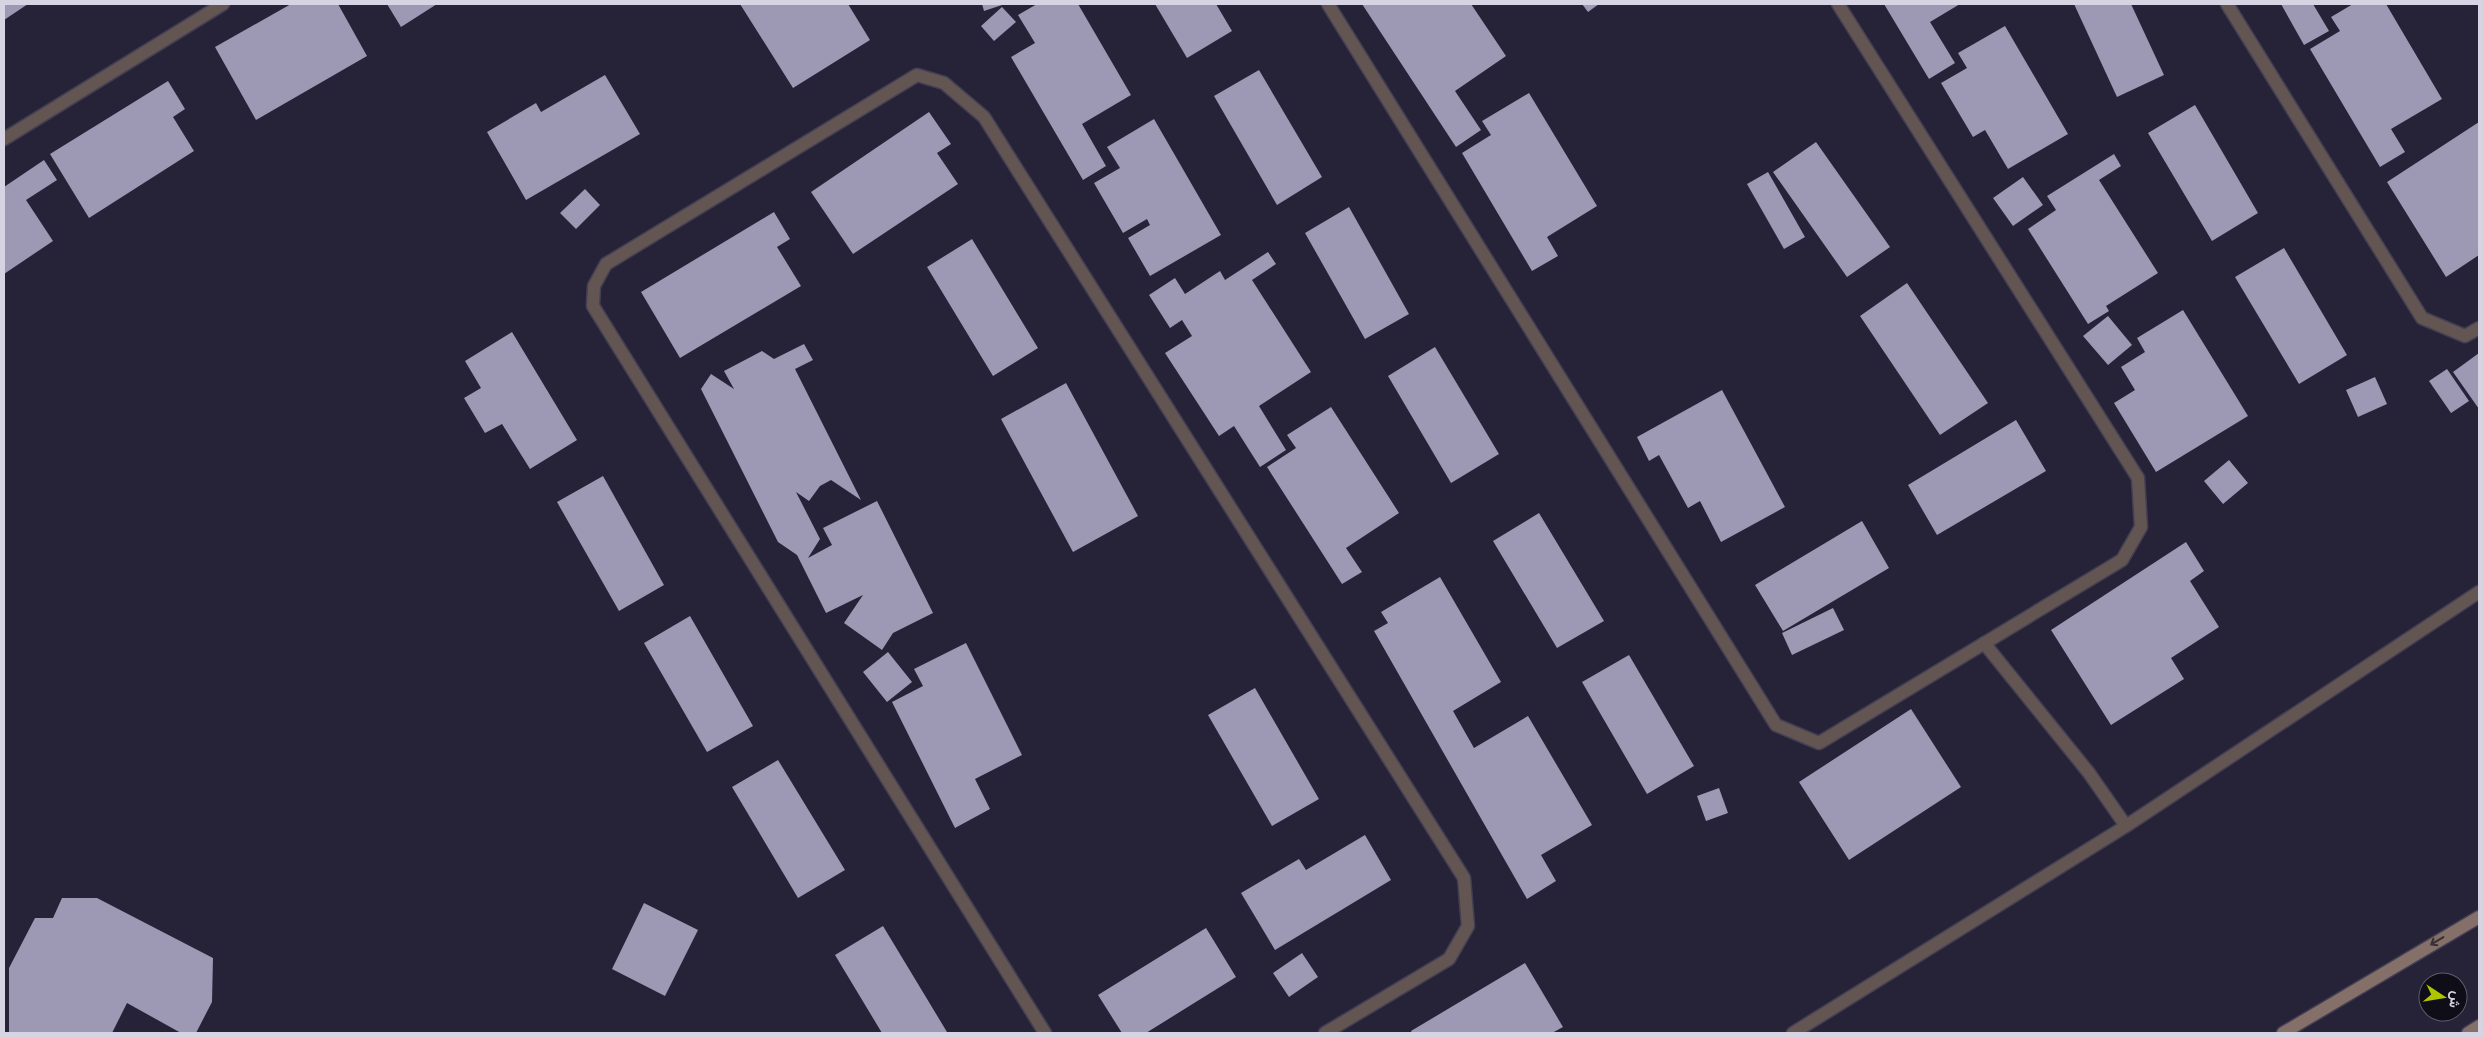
<svg xmlns="http://www.w3.org/2000/svg" width="2483" height="1037" font-family="'IBM Plex Serif',Vazirmatn,serif">
	<style>
		.building { fill: #9d98b4 }
		.lines { fill: none; stroke-linecap: round; stroke-linejoin: round }
		.street-casing { stroke: #423e53; stroke-width: 15 }
		.secondary-casing { stroke: #423e53; stroke-width: 15 }
		.street { stroke: #635551; stroke-width: 12 }
		.secondary { stroke: #857069; stroke-width: 12 }
		.oneway { stroke: #383034 }
	</style>
	<rect width="100%" height="100%" fill="#262238"/>
	<path class="building" d="M4,4H28L4,20Z
		M291,4H338L367,56L256,120L215,47Z
		M387,4H437L401,27Z
		M740,4H848L870,40L793,88Z
		M982,4H1005L984,11Z
		M1037,4H1078L1131,95L1082,124L1106,166L1083,180L1011,57L1035,43L1018,15Z
		M1155,4H1216L1232,31L1187,58Z
		M1362,4H1471L1506,56L1455,91L1481,130L1456,147Z
		M1582,4H1599L1588,12Z
		M1884,4H1960L1930,22L1955,63L1929,79Z
		M2074,4H2131L2164,75L2117,97Z
		M2281,4H2313L2329,31L2304,45Z
		M2353,4H2386L2442,99L2391,129L2405,152L2380,167L2310,49L2340,31L2331,17Z
		M1002,7L1016,22L994,41L981,26Z
		M2005,26L2068,134L2008,169L1985,130L1973,137L1941,83L1967,68L1958,53Z
		M1259,70L1322,177L1277,205L1214,96Z
		M605,75L640,134L526,200L487,132L536,103L541,112Z
		M168,81L185,109L173,117L194,151L89,218L50,154Z
		M1529,93L1597,206L1547,237L1558,256L1532,271L1462,153L1491,135L1482,121Z
		M2195,105L2258,213L2212,241L2148,133Z
		M929,112L951,144L937,153L958,184L853,254L811,192Z
		M1154,119L1221,235L1150,276L1128,238L1150,225L1147,219L1123,233L1094,183L1120,168L1107,147Z
		M2479,122V255L2446,277L2387,182Z
		M1816,142L1890,247L1847,277L1773,172Z
		M2114,154L2121,166L2099,180L2158,273L2106,306L2109,311L2088,324L2028,229L2056,210L2047,196Z
		M44,160L57,180L26,200L53,241L4,274V187Z
		M1768,172L1805,237L1784,249L1747,184Z
		M2023,177L2043,205L2013,226L1993,198Z
		M585,189L600,205L576,229L560,213Z
		M1349,207L1409,314L1365,339L1305,233Z
		M774,212L790,239L777,247L801,286L680,358L641,292Z
		M972,239L1038,348L993,376L927,267Z
		M2284,248L2347,355L2299,384L2235,277Z
		M1268,252L1276,264L1252,280L1311,372L1259,406L1286,450L1260,467L1234,426L1219,436L1165,353L1192,336L1182,320L1170,328L1149,295L1175,278L1185,294L1220,271L1225,280Z
		M1907,283L1988,403L1940,435L1860,316Z
		M2183,310L2248,416L2156,472L2114,403L2135,390L2121,367L2145,352L2137,338Z
		M2108,316L2132,345L2108,365L2083,336Z
		M512,332L577,440L530,469L502,424L485,433L464,398L481,388L465,361Z
		M804,344L813,360L795,369L861,500L831,480L820,486L809,501L796,492L820,539L808,558L832,545L823,528L877,501L933,613L893,633L882,650L844,623L863,595L826,613L797,555L778,542L701,389L711,374L734,389L724,371L762,351L774,359Z
		M1435,347L1499,454L1451,483L1388,376Z
		M2479,353V409L2453,372Z
		M2447,369L2469,401L2451,413L2429,381Z
		M2375,377L2387,404L2358,417L2346,390Z
		M1066,383L1138,516L1073,552L1001,419Z
		M1722,390L1785,507L1721,542L1700,501L1688,508L1659,455L1649,461L1637,437Z
		M1331,407L1399,513L1346,548L1362,572L1342,584L1267,467L1296,448L1287,435Z
		M2016,420L2046,471L1937,535L1908,485Z
		M2229,460L2248,483L2223,504L2204,481Z
		M603,476L664,585L619,611L557,502Z
		M1539,513L1604,621L1557,648L1493,541Z
		M1862,521L1889,568L1783,631L1755,585Z
		M2186,542L2204,571L2190,581L2219,627L2171,658L2184,679L2111,725L2051,630Z
		M1440,577L1501,682L1453,711L1474,748L1528,716L1592,825L1541,855L1556,881L1527,899L1374,631L1388,623L1381,612Z
		M1833,608L1844,630L1792,655L1782,633Z
		M690,616L753,726L707,752L644,643Z
		M966,643L1022,755L975,779L990,809L955,828L892,702L923,686L914,669Z
		M888,652L912,682L887,702L863,672Z
		M1629,655L1694,766L1647,794L1582,682Z
		M1255,688L1319,799L1272,826L1208,715Z
		M1911,709L1961,787L1849,860L1799,782Z
		M778,760L845,870L798,898L732,787Z
		M1719,788L1728,813L1706,821L1697,796Z
		M1365,835L1391,880L1275,950L1241,893L1299,859L1306,870Z
		M62,898H97L213,958L212,1002L196,1033H181L127,1003L112,1033H9V968L35,918H53Z
		M644,903L698,930L665,996L612,969Z
		M883,926L947,1032L945,1033H882L835,955Z
		M1206,928L1236,977L1146,1033H1122L1098,995Z
		M1302,953L1318,977L1289,997L1273,973Z
		M1525,963L1563,1027L1552,1033H1412L1411,1031Z"/>
	<g class="lines">
		<g class="street-casing">
			<path id="street" d="M1328,4L1776,725L1819,743L2122,560L2141,527L2138,478L1838,4
				M2227,4L2422,318L2465,336L2479,328
				M4,139L223,4
				M1984,643L2089,773L2126,826
				M1045,1033L593,306L594,286L606,264L917,75L944,83L984,117L1464,878L1468,926L1449,959L1325,1033
				M1793,1033L2126,826L2479,592"/>
		</g>
		<g class="secondary-casing">
			<path id="secondary" d="M2283,1033L2479,917
				M2468,1033L2479,1026"/>
		</g>
		<use href="#street" class="street"/>
		<use href="#secondary" class="secondary"/>
	</g>
	<defs><path id="oneway-shaft" d="M-6 0H5M1.5-3L5.5 0L1.5 3" fill="none" stroke-width="1.6" stroke-linecap="round" stroke-linejoin="round" transform="scale(1.25)"/></defs>
	<use class="oneway" href="#oneway-shaft" transform="translate(2437 941) rotate(149)"/>
	<rect width="2483" height="1037" fill="none" stroke="#d6d4e3" stroke-width="10"/>
	<g transform="translate(2443 997) rotate(102)"><circle r="24" fill="#0f0d17" stroke="#5f5d69"/>
	<path d="M0-4L9 19L0 12L-9 19Z" fill="#b0c501"/>
	<text y="-8" font-size="14" font-weight="bold" text-anchor="middle" fill="#d6d4e3">ش</text>
	</g>
</svg>
